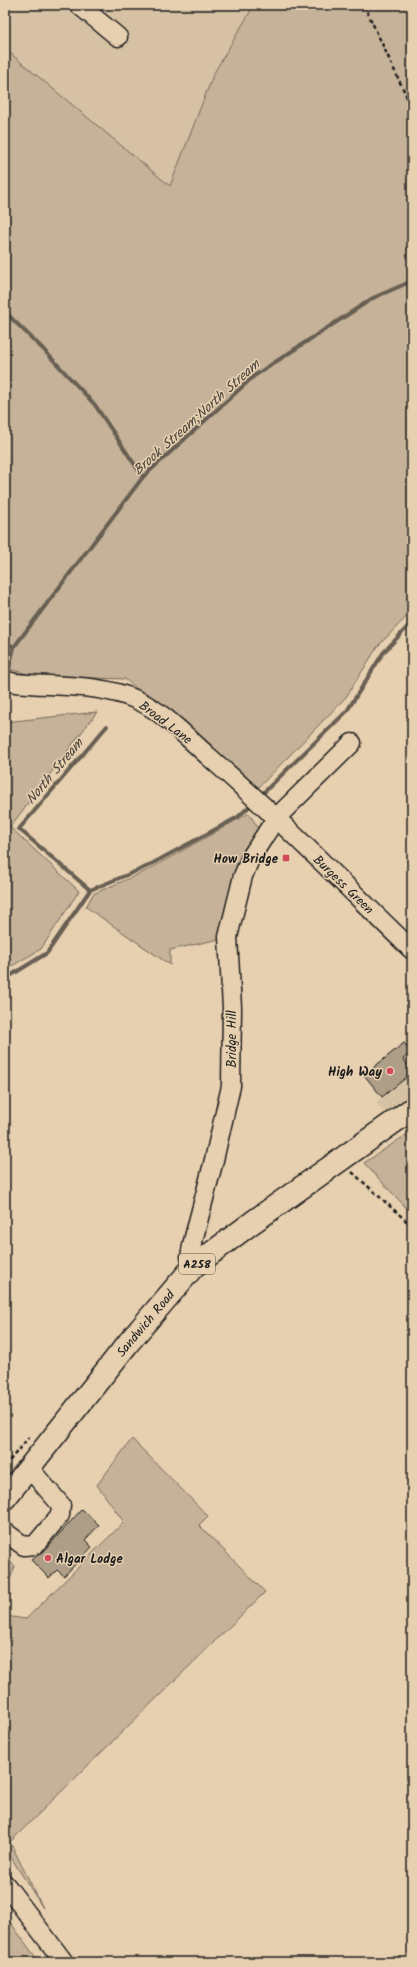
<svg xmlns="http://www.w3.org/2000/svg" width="417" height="1967" font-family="Kalam,sans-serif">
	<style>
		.built { fill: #d6c1a4 }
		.green { fill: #c6b298; stroke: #71675a }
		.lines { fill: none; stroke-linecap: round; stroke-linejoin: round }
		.stream { stroke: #675f53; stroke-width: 4 }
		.building { fill: #ae9e87; stroke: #1c1c1c }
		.minor-casing { stroke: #1c1c1c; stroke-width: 21 }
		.major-casing { stroke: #1c1c1c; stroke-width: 25 }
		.path { stroke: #1c1c1c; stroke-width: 2.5; stroke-dasharray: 4 3; stroke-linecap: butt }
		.minor { stroke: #e7d0b0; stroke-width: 18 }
		.major { stroke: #e7d0b0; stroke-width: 22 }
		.poi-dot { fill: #d1495b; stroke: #e7d0b0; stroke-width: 1.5 }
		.labels { text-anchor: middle; stroke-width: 3; stroke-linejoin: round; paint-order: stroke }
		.shield { fill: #e7d0b0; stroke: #595248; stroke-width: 1 }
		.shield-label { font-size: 12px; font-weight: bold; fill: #1c1c1c }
		.street-label { font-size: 13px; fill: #1c1c1c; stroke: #e7d0b0 }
		.poi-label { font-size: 13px; font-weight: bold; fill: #1c1c1c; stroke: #e7d0b0; text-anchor: end }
		.water-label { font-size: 14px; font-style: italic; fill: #48433c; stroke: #e7d0b0 }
	</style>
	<rect width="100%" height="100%" fill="#e7d0b0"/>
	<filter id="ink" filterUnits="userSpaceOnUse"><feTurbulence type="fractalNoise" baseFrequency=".025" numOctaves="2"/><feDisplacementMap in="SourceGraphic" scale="8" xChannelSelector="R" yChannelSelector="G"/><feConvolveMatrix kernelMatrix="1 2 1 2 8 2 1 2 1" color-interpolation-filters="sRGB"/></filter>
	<g filter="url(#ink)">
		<path class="built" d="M5,5H254L214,73L170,187L5,49Z
			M412,1035V1106L391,1121L376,1102L382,1097L364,1075Z"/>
		<path class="green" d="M254,5H412V611L378,646L346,697L258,788L125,679L35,676L5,668V49L170,186L214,73Z
			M97,712L10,827L79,891L41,949L5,970V722Z
			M249,813L258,828L236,869L224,938L170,950V965L86,907L93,894L146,871Z
			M412,1131V1214L364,1163Z
			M132,1439L208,1516L199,1525L265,1592L10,1842L43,1908L5,1848V1616L26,1619L124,1522L97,1485Z
			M5,1559L15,1566L5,1593Z
			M5,1915L39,1962H5Z"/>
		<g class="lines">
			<path class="stream" d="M5,312L43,349L95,405L143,477
				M5,642L14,647L143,477L254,376L373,298L412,281
				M9,668L14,647
				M259,797L347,711L383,653L412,622
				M90,890L144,868L238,817L253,803
				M90,890L19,829L107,726
				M5,979L47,953L90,890"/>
		</g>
		<path class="building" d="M404,1043L411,1052L403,1059L412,1070V1073L382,1097L364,1075Z
			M82,1509L99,1525L85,1540L92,1547L64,1576L57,1570L49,1578L31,1560L43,1552Z"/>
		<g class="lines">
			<g class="minor-casing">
				<path id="minor" d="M79,5L118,37
					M5,680L15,683C55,687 99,683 137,700C162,711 188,738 208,756C279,818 345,885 412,950
					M194,1266L190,1257L192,1245L214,1160L231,1086L232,1008L228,937L243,876L251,857L276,818L352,743
					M5,1532L24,1546L35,1545L60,1515L61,1505L29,1468
					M5,1884L64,1962"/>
			</g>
			<g class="major-casing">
				<path id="major" d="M5,1498L129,1342L194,1266L253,1222L412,1109"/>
			</g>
			<path class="path" d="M364,5L412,108
				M352,1172L412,1226
				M5,1466L29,1437"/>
			<use href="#minor" class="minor"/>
			<use href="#major" class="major"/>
		</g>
	</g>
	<g class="poi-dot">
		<rect x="282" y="854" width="8" height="8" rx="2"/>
		<circle cx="390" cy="1071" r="4"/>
		<circle cx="48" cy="1558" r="4"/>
	</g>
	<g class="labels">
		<rect class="shield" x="179" y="1254" width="36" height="20" rx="3"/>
		<g class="shield-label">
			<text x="197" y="1268">A258</text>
		</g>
		<g class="street-label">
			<text transform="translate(166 722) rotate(37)" y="5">Broad Lane</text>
			<text transform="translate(344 884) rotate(44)" y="5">Burgess Green</text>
			<text transform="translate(231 1039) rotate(-90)" y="5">Bridge Hill</text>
			<text transform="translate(145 1323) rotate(-50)" y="5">Sandwich Road</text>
		</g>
		<g class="poi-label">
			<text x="278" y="863">How Bridge</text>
			<text x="382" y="1076">High Way</text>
			<text x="56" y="1563" text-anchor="start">Algar Lodge</text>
		</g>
		<g class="water-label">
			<text transform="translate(196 417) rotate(-42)" y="5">Brook Stream;North Stream</text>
			<text transform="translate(54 771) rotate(-50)" y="5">North Stream</text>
		</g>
	</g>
	<rect width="417" height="1967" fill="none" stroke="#e7d0b0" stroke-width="20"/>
	<rect x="10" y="10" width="397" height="1947" fill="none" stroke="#1c1c1c" stroke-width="1.5" filter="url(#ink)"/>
</svg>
